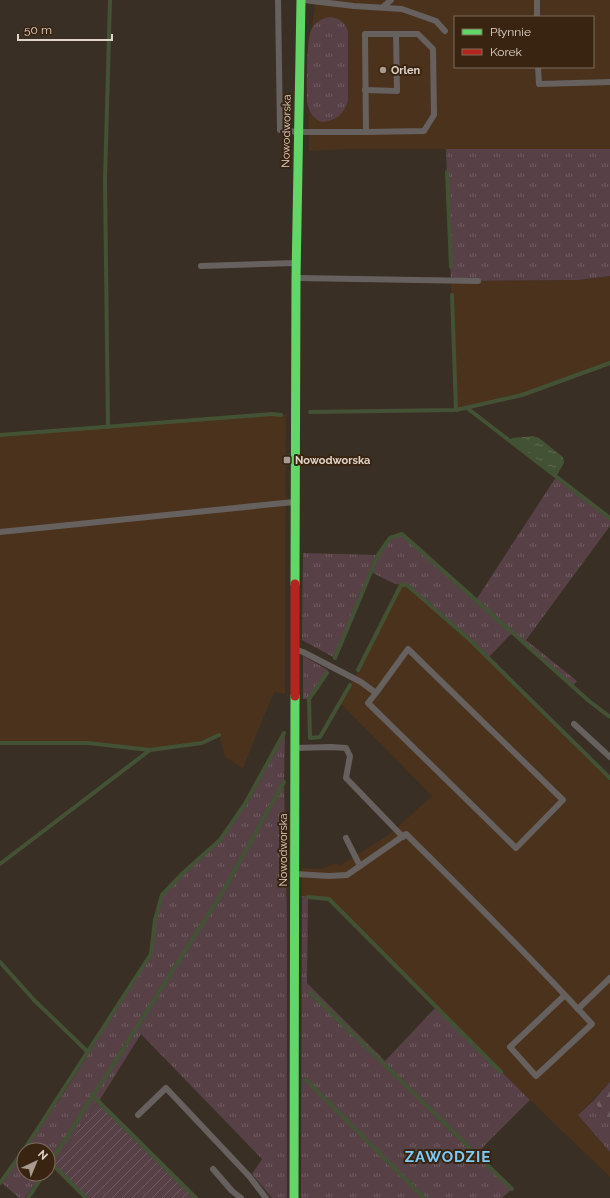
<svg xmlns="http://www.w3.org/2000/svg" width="610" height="1198" font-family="Raleway,sans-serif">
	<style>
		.built { fill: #4a321c; fill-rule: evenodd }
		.grass { fill: url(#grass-tufts) }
		.forest { fill: url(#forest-firs) }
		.garden { fill: url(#garden-furrows) }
		.water { fill: url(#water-ripples) }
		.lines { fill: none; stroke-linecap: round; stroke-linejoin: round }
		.stream { stroke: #435234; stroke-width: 4 }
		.lane { stroke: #66605f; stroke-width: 6 }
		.fast { stroke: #63d668; stroke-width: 9 }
		.jam { stroke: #b3261e; stroke-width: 9 }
		.poi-dot { fill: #a79a8f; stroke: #382411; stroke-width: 1.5 }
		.labels { text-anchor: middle; stroke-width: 4; stroke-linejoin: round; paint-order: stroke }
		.poi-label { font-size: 11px; font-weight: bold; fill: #e1d3c8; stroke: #382411; text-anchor: start }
		.street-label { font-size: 11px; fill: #e1d3c8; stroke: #382411 }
		.district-label { font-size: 15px; font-weight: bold; letter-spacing: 1px; fill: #7dccf8; stroke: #382411 }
	</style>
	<defs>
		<pattern id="grass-tufts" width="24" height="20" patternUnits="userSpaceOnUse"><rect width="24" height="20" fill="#574147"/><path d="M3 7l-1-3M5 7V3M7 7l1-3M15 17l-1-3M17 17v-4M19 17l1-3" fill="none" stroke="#6f5c60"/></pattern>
		<pattern id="forest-firs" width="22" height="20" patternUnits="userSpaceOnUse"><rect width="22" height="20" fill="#574147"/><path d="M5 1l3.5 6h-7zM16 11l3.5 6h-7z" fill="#6f5c60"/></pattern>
		<pattern id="garden-furrows" width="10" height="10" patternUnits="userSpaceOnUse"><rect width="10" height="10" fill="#574147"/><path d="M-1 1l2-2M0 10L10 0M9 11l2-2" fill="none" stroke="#6f5c60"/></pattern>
		<pattern id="water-ripples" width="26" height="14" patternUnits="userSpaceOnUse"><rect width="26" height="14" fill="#435234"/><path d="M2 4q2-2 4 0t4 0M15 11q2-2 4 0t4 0" fill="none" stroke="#5e6a50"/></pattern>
	</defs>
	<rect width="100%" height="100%" fill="#3a2f24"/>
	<!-- built -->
	<g class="built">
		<path d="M316,0h294v149h-260l-41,2 -1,-98zM455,17h138v50h-138z"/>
		<polygon points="610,276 610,363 522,395 456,410 451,281 578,280"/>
		<polygon points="272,414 286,415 285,694 274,692 243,768 225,757 219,734 201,742 151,749 89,741 0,741 0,435"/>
		<polygon points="401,585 407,585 469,639 610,778 610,1082 578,1115 610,1152 610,1177 501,1072 329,899 302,896 302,868 321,869 337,863 339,866 390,834 432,796 340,703 358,670"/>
	</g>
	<!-- grass -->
	<g class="grass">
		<path d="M331,17c9,2 14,5 17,14v70c-4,13 -11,19 -25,21 -10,-2 -14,-11 -16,-20 0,-16 -1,-59 4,-72 4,-8 11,-12 20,-13z"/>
		<polygon points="446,149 610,149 610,276 578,280 451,281"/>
		<polygon points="556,477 610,518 610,526 526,640 577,681 573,686 513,632 488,658 407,585 395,584 371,572 335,658 302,640 303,553 378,555 390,538 402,534 437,566 476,600"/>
		<polygon points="303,656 328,670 309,699 303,699"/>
		<polygon points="285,735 284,782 287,919 287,1198 272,1198 252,1174 262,1159 141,1034 99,1101 53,1165 51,1163 48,1167 48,1150 25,1150 63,1094 152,954 156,919 163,895 185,872 222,839 247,804"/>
		<polygon points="302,896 308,897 307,983 385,1061 436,1007 530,1100 476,1154 512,1189 502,1198 301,1198"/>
		<polygon points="593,1101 610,1120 610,1152 578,1115"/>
		<polygon points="24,1151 24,1174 43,1174 25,1198 19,1198 2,1183"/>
	</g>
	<!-- forest -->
	<polygon class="forest" points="610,1082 610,1120 593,1101"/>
	<!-- garden -->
	<polygon class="garden" points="99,1101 196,1198 86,1198 53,1165"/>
	<!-- water -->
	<polygon class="water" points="533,436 539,438 563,457 564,463 556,477 510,440 512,438"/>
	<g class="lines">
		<!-- stream -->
		<g class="stream">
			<polyline points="447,172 451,267"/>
			<polyline points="452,295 456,410"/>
			<polyline points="467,408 610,518"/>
			<polyline points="310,412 456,410 522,395 610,363"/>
			<polyline points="108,427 105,181 110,0"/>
			<polyline points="0,435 272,414 281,415"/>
			<polyline points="335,658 378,555 390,538 402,534 589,701 610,717"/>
			<polyline points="358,670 401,585 407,585 469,639 610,778"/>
			<polyline points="327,673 309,699 310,738 320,737 350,685"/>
			<polyline points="0,743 88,743 150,750 202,743 219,735"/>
			<polyline points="0,864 150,750"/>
			<polyline points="308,897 329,899 501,1072"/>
			<polyline points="0,962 34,1000 88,1052"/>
			<polyline points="310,992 512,1189"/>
			<polyline points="306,1080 424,1198"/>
			<polyline points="93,1096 196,1198"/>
			<polyline points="24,1150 151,954 155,920 162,895 183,873 220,840 245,804 284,733"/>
			<polyline points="51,1163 86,1198"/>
			<polyline points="48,1167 222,893 284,782"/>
			<polyline points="0,1183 24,1150"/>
			<polyline points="28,1198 44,1174"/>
		</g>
		<!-- lane -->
		<g class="lane">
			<polyline points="278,0 280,130 298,132 366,132 365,34 418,34 433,49 434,115 424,131 366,132"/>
			<polyline points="304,0 354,6 402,9 436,21 445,31"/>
			<polyline points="537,0 537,17"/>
			<polyline points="383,7 391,0"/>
			<polyline points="538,67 539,84 610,82"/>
			<polyline points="365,90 397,91 396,34"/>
			<polyline points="201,266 295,263"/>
			<polyline points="297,278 478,281"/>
			<polyline points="0,532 294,502"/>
			<polyline points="297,650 303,652 361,682 376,693 368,703 516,848 563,800 408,649 376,693"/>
			<polyline points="574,724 610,757"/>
			<polyline points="295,748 331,747 346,748 350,756 346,778 403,837"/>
			<polyline points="346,838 360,866"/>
			<path d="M296,874l33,2 18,-1 59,-41c63,62 126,125 186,190l-56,52 -26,-29 55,-52"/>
			<polyline points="578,1009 610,978"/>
			<polyline points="138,1115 166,1088 249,1176 266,1198"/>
			<polyline points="213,1169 232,1191 241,1198"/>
		</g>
		<!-- fast -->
		<g class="fast">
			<polyline points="295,584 296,278 301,0"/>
			<polyline points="294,1198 295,696"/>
		</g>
		<!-- jam -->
		<polyline class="jam" points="295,696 295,584"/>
	</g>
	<!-- markers -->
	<g class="poi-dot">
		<circle cx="383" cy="70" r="4"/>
		<rect x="283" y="456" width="8" height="8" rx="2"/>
	</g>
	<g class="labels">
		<!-- poi labels -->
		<g class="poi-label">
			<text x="391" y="74">Orlen</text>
			<text x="295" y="464">Nowodworska</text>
		</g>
		<!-- street labels -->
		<g class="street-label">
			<text transform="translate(286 131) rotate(-89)" y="4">Nowodworska</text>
			<text transform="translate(283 850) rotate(-90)" y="4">Nowodworska</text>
		</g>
		<!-- district labels -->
		<g class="district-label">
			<text x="448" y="1162">ZAWODZIE</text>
		</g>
	</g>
	<!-- legend -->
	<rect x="454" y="16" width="140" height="52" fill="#382411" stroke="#7c6a5a"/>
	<rect x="462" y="29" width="20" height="6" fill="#63d668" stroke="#7c6a5a"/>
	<text x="490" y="36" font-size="12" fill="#e1d3c8">Płynnie</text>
	<rect x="462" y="49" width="20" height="6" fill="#b3261e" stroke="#7c6a5a"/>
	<text x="490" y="56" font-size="12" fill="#e1d3c8">Korek</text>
	<!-- north arrow -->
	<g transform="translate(36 1162) rotate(44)"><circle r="19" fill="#382411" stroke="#7c6a5a"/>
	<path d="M0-3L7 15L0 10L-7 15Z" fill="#a79a8f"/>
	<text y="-6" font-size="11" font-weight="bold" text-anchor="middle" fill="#e1d3c8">N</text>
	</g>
	<!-- scale -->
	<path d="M18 34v6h94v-6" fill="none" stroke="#e1d3c8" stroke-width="2"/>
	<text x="24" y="34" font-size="12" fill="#e1d3c8" stroke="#382411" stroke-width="3" paint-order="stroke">50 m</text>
</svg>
